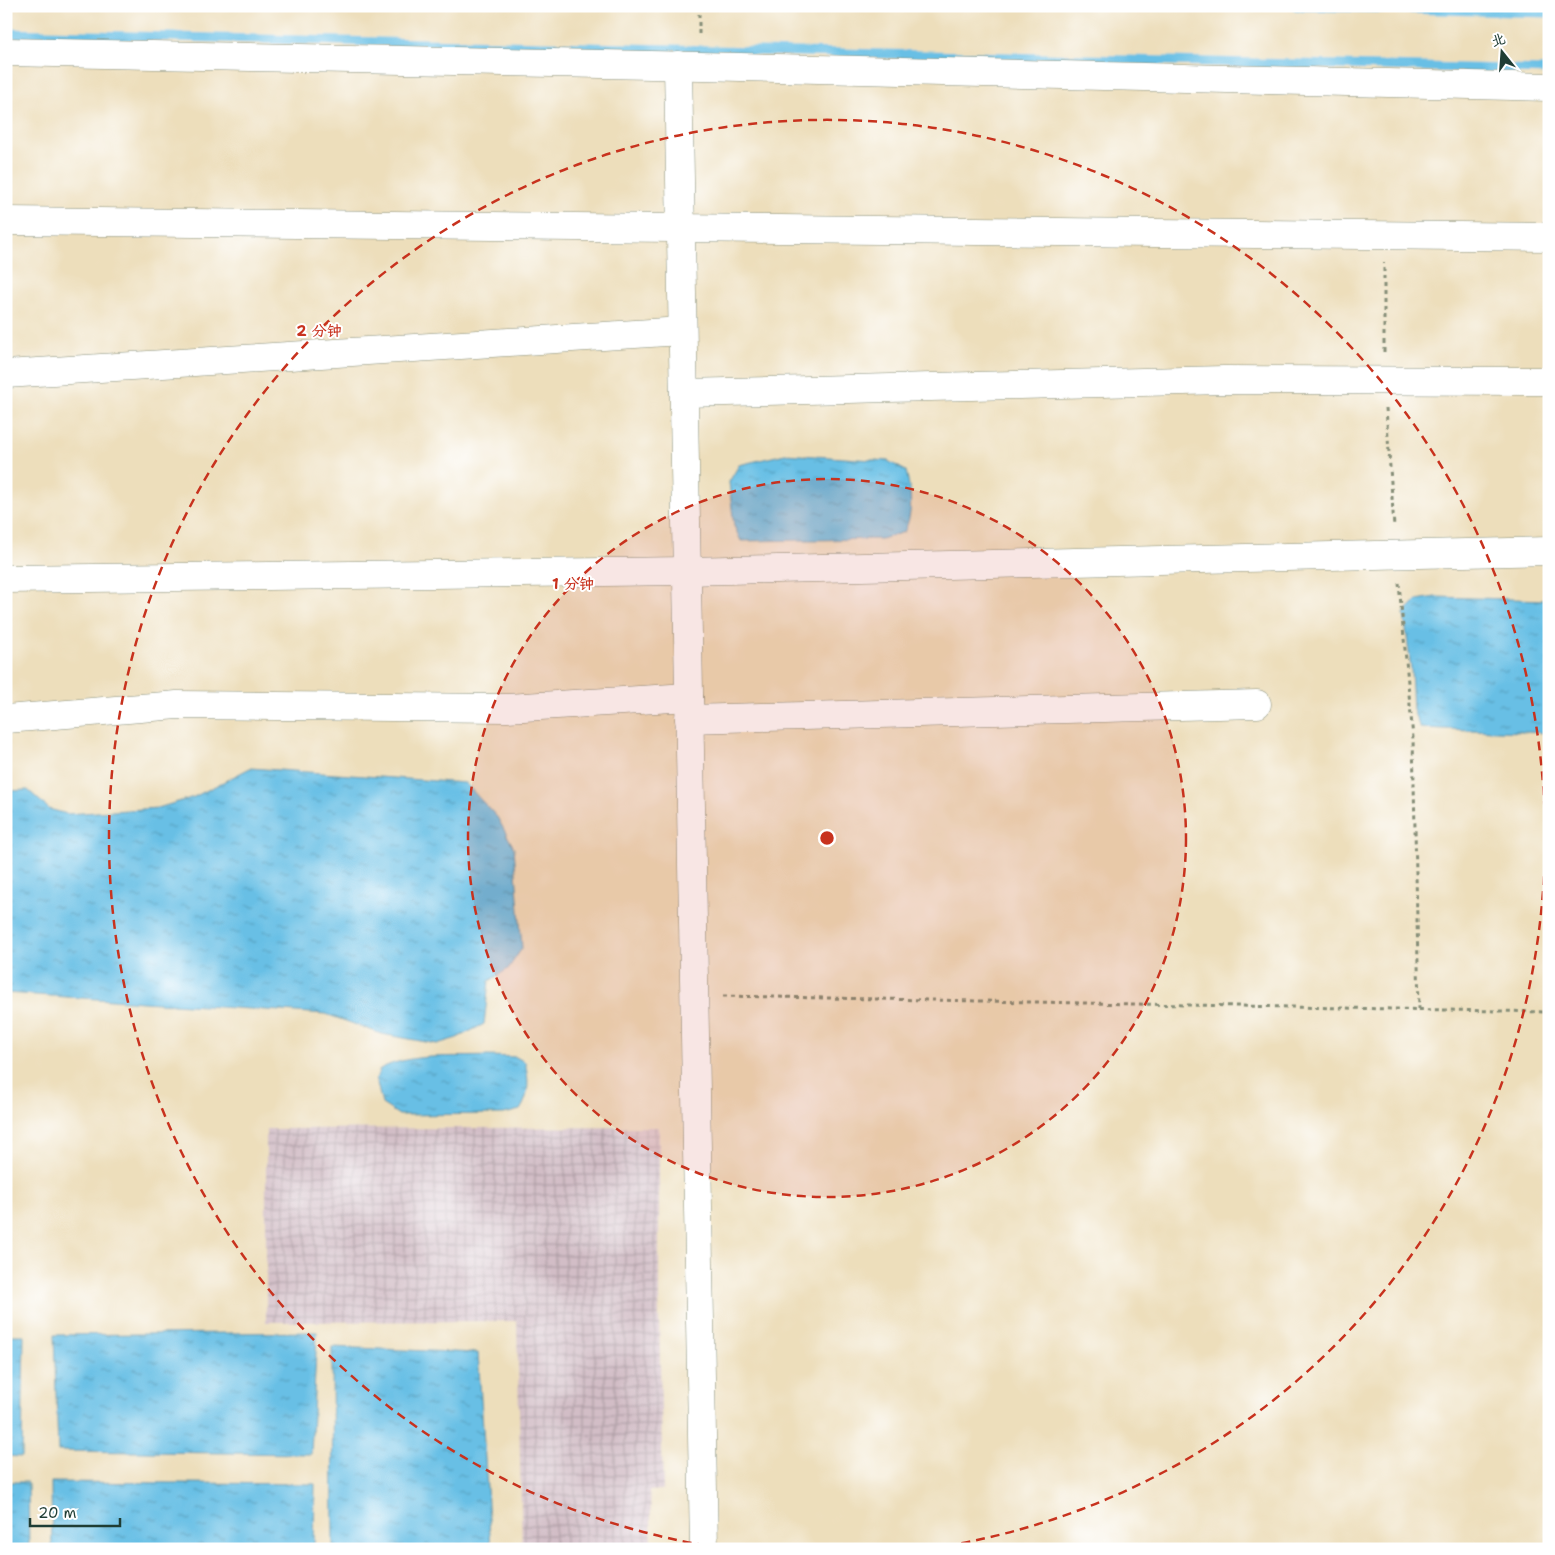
<svg xmlns="http://www.w3.org/2000/svg" width="1555" height="1555" font-family="'Shantell Sans','LXGW WenKai TC',sans-serif">
	<style>
		.industrial { fill: url(#industrial-grid) }
		.water { fill: url(#water-ripples); stroke: #447e8c }
		.lines { fill: none; stroke-linecap: round; stroke-linejoin: round }
		.stream { stroke: #68bfe5; stroke-width: 9 }
		.minor-casing { stroke: #868e78; stroke-width: 29 }
		.path { stroke: #868e78; stroke-width: 3; stroke-dasharray: 4 4; stroke-linecap: butt }
		.minor { stroke: #fff; stroke-width: 28 }
		.ring { fill: none; stroke: #c8321e; stroke-width: 2.5; stroke-dasharray: 9 6 }
		.centre { fill: #c8321e; stroke: #fff; stroke-width: 2.5 }
		.ring-label { font-size: 15px; text-anchor: middle; font-weight: bold; fill: #c8321e; stroke: #fff; stroke-width: 4; stroke-linejoin: round; paint-order: stroke }
	</style>
	<defs>
		<pattern id="industrial-grid" width="8" height="8" patternUnits="userSpaceOnUse" patternTransform="scale(1.25)"><rect width="8" height="8" fill="#d2bdc6"/><path d="M0 4h8M4 0v8" fill="none" stroke="#aa9ba2"/></pattern>
		<pattern id="water-ripples" width="26" height="14" patternUnits="userSpaceOnUse" patternTransform="scale(1.25)"><rect width="26" height="14" fill="#68bfe5"/><path d="M2 4q2-2 4 0t4 0M15 11q2-2 4 0t4 0" fill="none" stroke="#559cba"/></pattern>
	</defs>
	<rect width="100%" height="100%" fill="#fff"/>
	<filter id="ink" filterUnits="userSpaceOnUse"><feTurbulence type="fractalNoise" baseFrequency=".02" numOctaves="2"/><feDisplacementMap in="SourceGraphic" scale="10" xChannelSelector="R" yChannelSelector="G"/><feConvolveMatrix kernelMatrix="1 2 1 2 8 2 1 2 1" color-interpolation-filters="sRGB"/></filter>
	<filter id="wash" filterUnits="userSpaceOnUse"><feTurbulence type="fractalNoise" baseFrequency=".0096" numOctaves="4" result="noise"/><feDisplacementMap in="SourceGraphic" scale="20" xChannelSelector="R" yChannelSelector="G"/><feGaussianBlur stdDeviation="1.12" result="paint"/><feColorMatrix in="noise" values="0 0 0 0 0 0 0 0 0 0 0 0 0 0 0 0 0 1.4 0 .05"/><feComposite in="paint" operator="in"/></filter>
	<g filter="url(#wash)">
		<rect width="100%" height="100%" fill="#eddebb"/>
		<!-- industrial -->
		<polygon class="industrial" points="659,1127 659,1320 663,1490 650,1491 652,1549 522,1549 517,1321 266,1322 266,1129"/>
		<!-- water -->
		<g class="water">
			<path d="M785,454l103,7 18,10c5,21 8,41 -2,61l-23,7 -140,2 -7,-15 -5,-44 10,-17z"/>
			<polygon points="1435,597 1549,600 1549,733 1420,728 1413,710 1411,669 1404,613 1417,600"/>
			<polygon points="250,768 465,783 497,817 514,848 522,948 508,969 489,981 484,1024 457,1038 437,1044 382,1034 326,1014 6,993 6,791 28,790 49,809 67,814 158,808 194,797"/>
			<path d="M488,1056l28,1 9,5c4,17 5,33 -5,48l-16,4 -105,1 -17,-11 -6,-25 4,-10c32,-17 73,-11 108,-13z"/>
			<polygon points="317,1332 311,1454 58,1451 54,1335"/>
			<polygon points="6,1335 24,1335 22,1457 6,1456"/>
			<polygon points="332,1347 478,1353 491,1549 333,1549"/>
			<polygon points="6,1482 28,1482 29,1549 6,1549"/>
			<polygon points="51,1482 315,1484 314,1549 52,1549"/>
		</g>
		<g class="lines">
			<!-- stream -->
			<g class="stream">
				<polyline points="1296,6 1549,13"/>
				<polyline points="6,33 1549,70"/>
			</g>
		</g>
	</g>
	<g filter="url(#ink)">
		<g class="lines">
			<defs>
				<g id="minor">
					<polyline points="6,52 700,66 1549,87"/>
					<polyline points="678,65 704,1549"/>
					<polyline points="6,221 1549,237"/>
					<polyline points="6,374 682,331"/>
					<polyline points="684,393 1224,380 1549,381"/>
					<polyline points="6,579 687,571 1549,551"/>
					<polyline points="6,719 177,705 507,708 689,697"/>
					<polyline points="689,719 1257,704"/>
				</g>
			</defs>
			<!-- minor casing -->
			<use href="#minor" class="minor-casing"/>
			<!-- path -->
			<g class="path">
				<polyline points="699,6 699,38"/>
				<polyline points="1384,352 1384,263"/>
				<polyline points="1386,408 1394,527"/>
				<polyline points="1399,583 1413,738 1419,1009"/>
				<polyline points="723,996 1549,1012"/>
			</g>
			<!-- minor -->
			<use href="#minor" class="minor"/>
		</g>
	</g>
	<!-- distance rings -->
	<circle cx="827" cy="838" r="359" fill="#c8321e" fill-opacity=".12"/>
	<g class="ring">
		<circle cx="827" cy="838" r="359"/>
		<path d="M721 1548A718 718 0 1 1 933 1548"/>
	</g>
	<circle cx="827" cy="838" r="8" class="centre"/>
	<g class="ring-label">
		<text x="319" y="336">2 分钟</text>
		<text x="573" y="589">1 分钟</text>
	</g>
	<!-- margin -->
	<rect width="1555" height="1555" fill="none" stroke="#fff" stroke-width="25"/>
	<!-- north arrow -->
	<g transform="translate(1502 52) rotate(343)" stroke="#ffffff" stroke-width="4" paint-order="stroke">
	<path d="M0-4L9 19L0 12L-9 19Z" fill="#1f3d34"/>
	<text y="-8" font-size="14" font-weight="bold" text-anchor="middle" fill="#1f3d34">北</text>
	</g>
	<!-- scale -->
	<path d="M30 1518v8h90v-8" fill="none" stroke="#1f3d34" stroke-width="2.5"/>
	<text x="38" y="1518" font-size="15" fill="#1f3d34" stroke="#ffffff" stroke-width="4" paint-order="stroke">20 m</text>
</svg>
